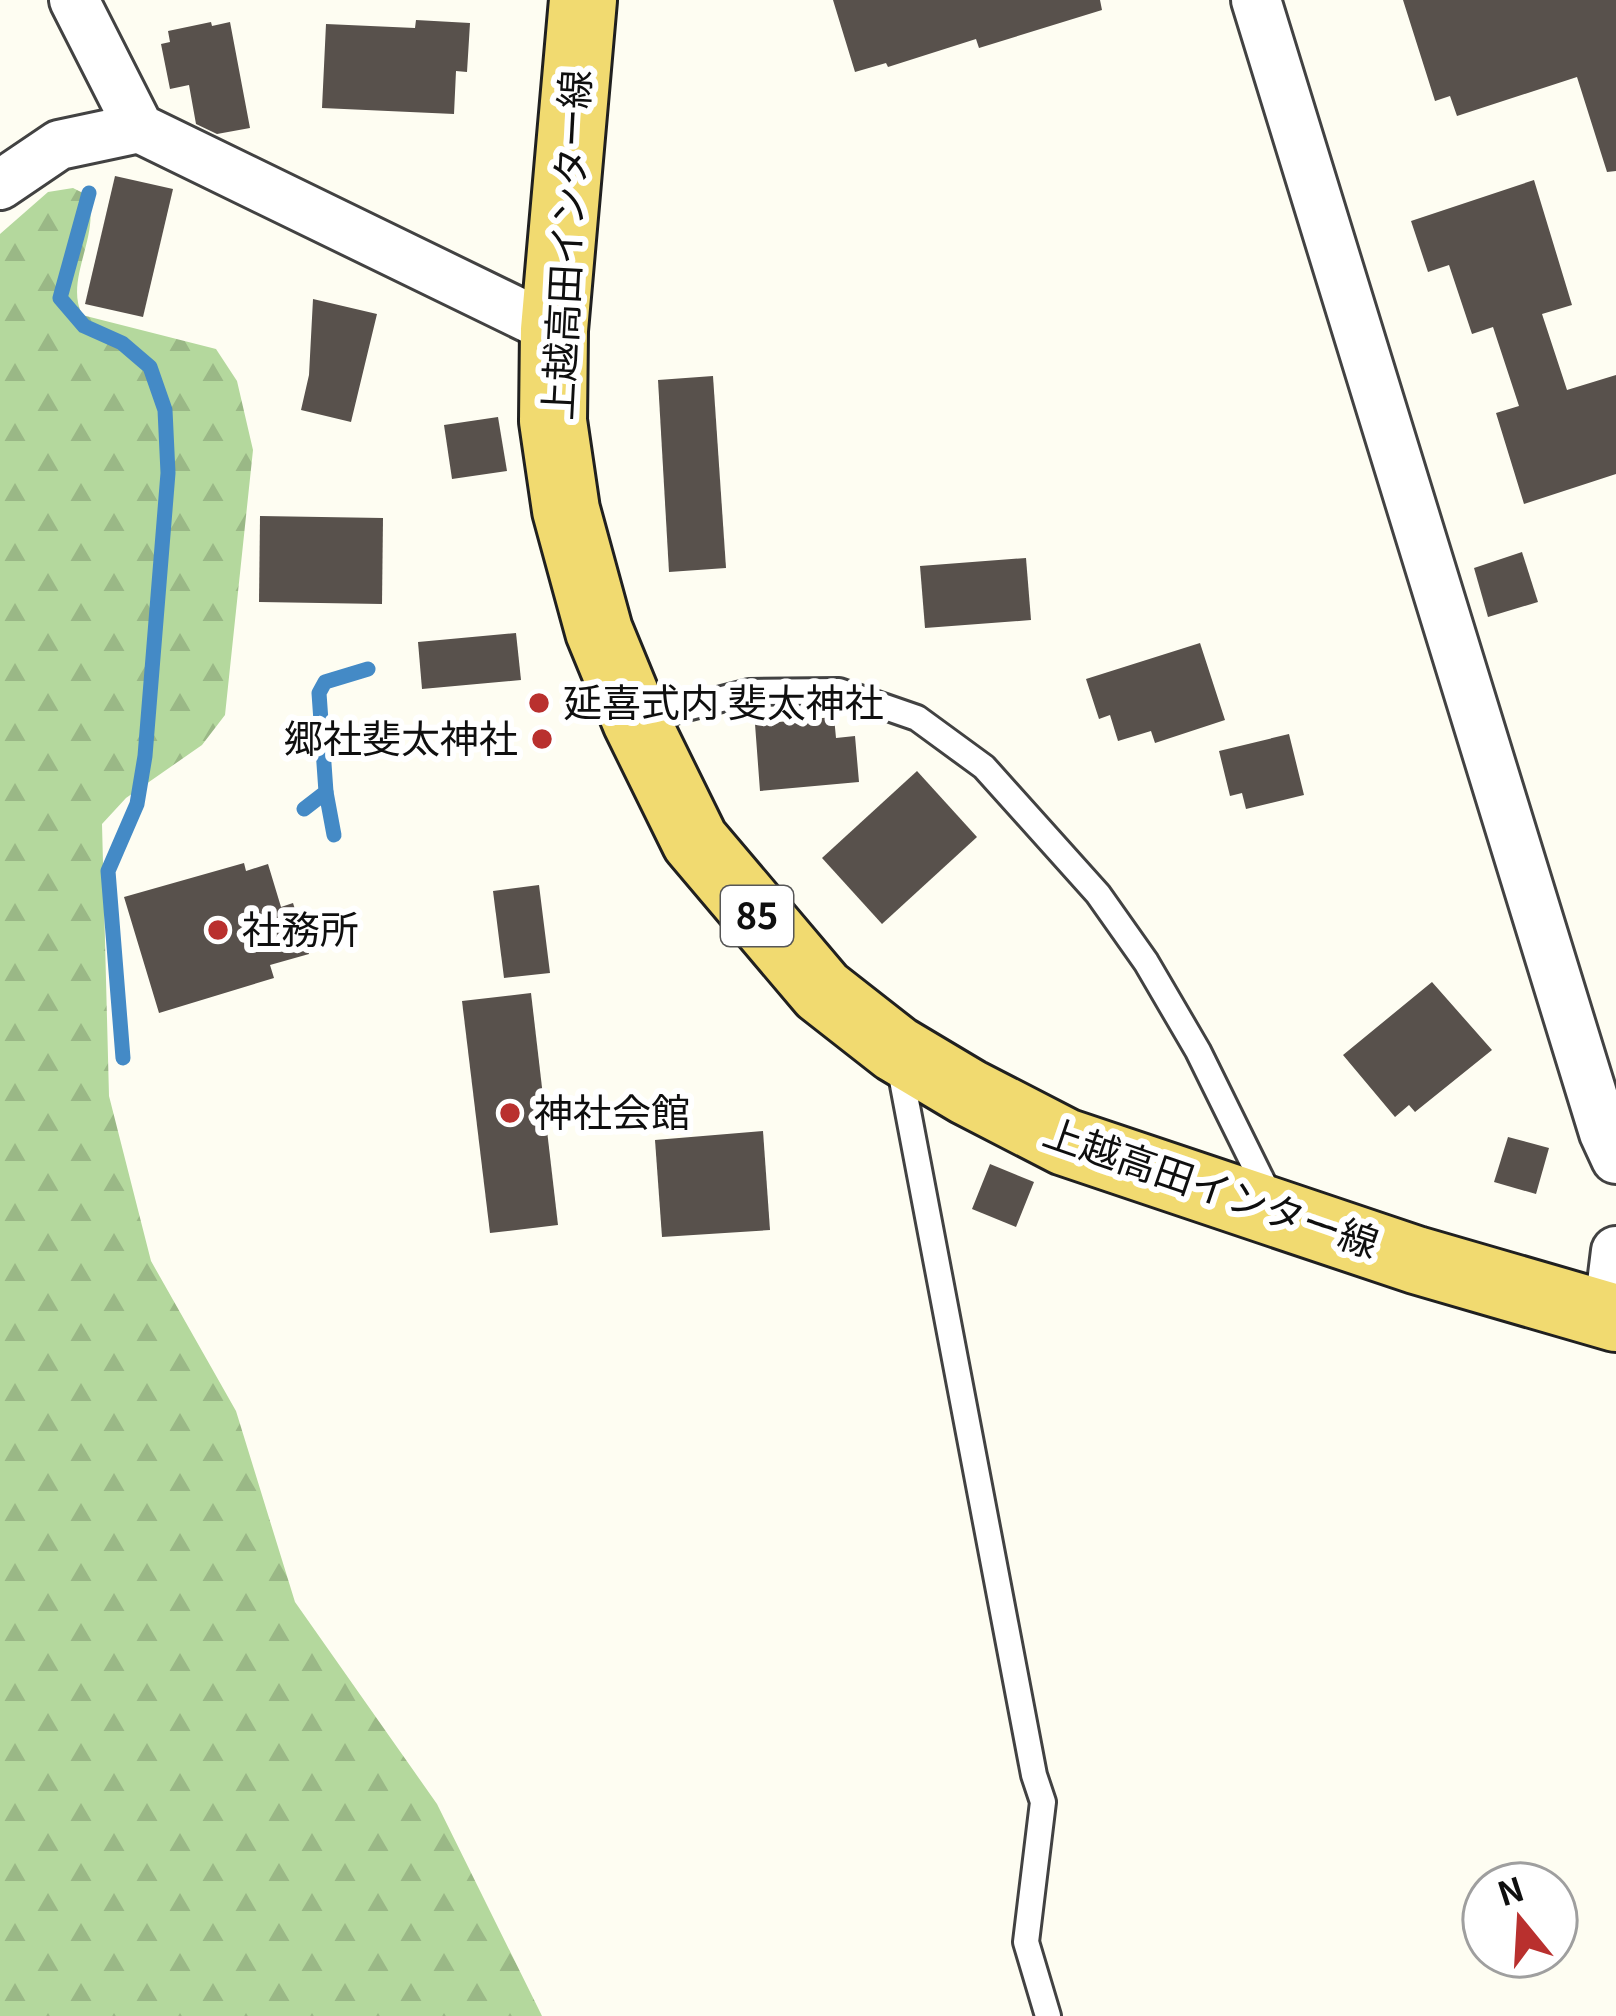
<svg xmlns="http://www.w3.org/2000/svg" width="1616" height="2016" font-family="Georgia,'Noto Sans JP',serif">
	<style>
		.forest { fill: url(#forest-firs) }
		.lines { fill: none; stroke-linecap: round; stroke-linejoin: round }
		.stream { stroke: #448ac6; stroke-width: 15 }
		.building { fill: #58514c }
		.lane-casing { stroke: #424242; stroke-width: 30 }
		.street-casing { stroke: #424242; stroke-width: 54 }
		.primary-casing { stroke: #202020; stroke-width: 72 }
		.lane { stroke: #fff; stroke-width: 24 }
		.street { stroke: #fff; stroke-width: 48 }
		.primary { stroke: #f1da70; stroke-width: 66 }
		.poi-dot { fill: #b9302e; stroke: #fff; stroke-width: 4.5 }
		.labels { text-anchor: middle; stroke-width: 12; stroke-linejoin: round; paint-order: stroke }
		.shield { fill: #fff; stroke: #575757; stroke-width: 3 }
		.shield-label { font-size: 36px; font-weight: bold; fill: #0f0f0f }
		.street-label { font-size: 39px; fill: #0f0f0f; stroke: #fff }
		.poi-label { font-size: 39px; fill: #0f0f0f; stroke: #fff; text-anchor: start }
	</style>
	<defs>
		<pattern id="forest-firs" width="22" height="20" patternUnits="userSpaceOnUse" patternTransform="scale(3)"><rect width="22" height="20" fill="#b4d89d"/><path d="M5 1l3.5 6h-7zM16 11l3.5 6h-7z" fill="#9ab886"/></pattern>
	</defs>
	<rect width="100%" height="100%" fill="#fefdf2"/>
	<!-- forest -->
	<path class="forest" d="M73,188l14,7c15,39 -23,83 -5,120l134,34 21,32 16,69 -28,265 -23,30 -76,53 -24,26 7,272 42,165 85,150 59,191 142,202 105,212h-542v-1782l48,-42z"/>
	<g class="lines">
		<!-- stream -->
		<g class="stream">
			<polyline points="89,193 60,298 84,326 122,343 150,367 165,410 168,473 145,756 137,804 108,871 123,1058"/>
			<polyline points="326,792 334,835"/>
			<polyline points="304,809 326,792 319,693 325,682 368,669"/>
		</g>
	</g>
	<!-- building -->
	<g class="building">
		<polygon points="833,0 1100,0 1102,10 979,48 976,39 888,67 886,63 855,72"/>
		<polygon points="1403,0 1616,0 1616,171 1607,172 1577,77 1457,116 1450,96 1435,101"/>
		<polygon points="416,20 470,23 467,72 456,71 454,114 322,108 326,24 415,28"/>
		<polygon points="211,22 212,26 230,22 250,128 217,134 196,124 189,85 170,89 161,44 170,42 168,31"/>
		<polygon points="115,176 173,189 143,317 85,304"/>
		<polygon points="1534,180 1572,305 1542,314 1567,390 1616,375 1616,474 1524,504 1496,413 1519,406 1493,327 1472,334 1449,265 1428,272 1411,221"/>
		<polygon points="313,299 377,314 351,422 301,410 309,375"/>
		<polygon points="713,376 726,568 669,572 658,380"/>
		<polygon points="498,417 507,471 452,479 444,425"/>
		<polygon points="260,516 383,518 382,604 259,602"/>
		<polygon points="1522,552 1538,602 1488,617 1474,568"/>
		<polygon points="1026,558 1031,620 925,628 920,566"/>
		<polygon points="516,633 521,680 422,689 418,642"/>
		<polygon points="1200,643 1225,720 1155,743 1151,731 1118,741 1110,715 1099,719 1086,679"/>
		<polygon points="834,717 836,738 855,736 859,782 760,791 755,724"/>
		<polygon points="1289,734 1304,795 1246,809 1242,793 1230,796 1219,751"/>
		<polygon points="917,771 977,837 882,924 822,858"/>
		<polygon points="244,863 246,871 268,864 281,907 293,903 309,954 270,965 274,978 159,1013 124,897"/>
		<polygon points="539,885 550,973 504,978 493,891"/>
		<polygon points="1432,982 1492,1050 1415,1112 1409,1105 1395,1117 1343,1055"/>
		<polygon points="531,993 558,1225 490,1233 462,1001"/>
		<polygon points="763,1131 770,1230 662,1237 655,1140"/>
		<polygon points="1508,1137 1549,1148 1536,1194 1494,1182"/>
		<polygon points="990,1164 1034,1182 1016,1227 972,1209"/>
	</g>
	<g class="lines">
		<defs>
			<g id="lane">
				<polyline points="640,720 749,692 839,691 917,718 984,767 1098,894 1146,962 1198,1051 1271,1199"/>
				<polyline points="899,1064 1034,1775 1043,1802 1026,1942 1048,2016"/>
			</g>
			<g id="street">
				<polyline points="74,0 139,128 554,330"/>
				<polyline points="1256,0 1604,1133 1616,1159"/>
				<polyline points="0,185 59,145 139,128"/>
				<polyline points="1608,1316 1616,1251"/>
			</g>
			<polyline id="primary" points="583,0 554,330 553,421 566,510 599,631 636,721 695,841 822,991 896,1049 968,1092 1065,1142 1416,1260 1616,1318"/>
		</defs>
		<!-- lane casing -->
		<use href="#lane" class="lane-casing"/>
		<!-- street casing -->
		<use href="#street" class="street-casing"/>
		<!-- primary casing -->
		<use href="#primary" class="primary-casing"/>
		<!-- lane -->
		<use href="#lane" class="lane"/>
		<!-- street -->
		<use href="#street" class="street"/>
		<!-- primary -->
		<use href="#primary" class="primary"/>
	</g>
	<!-- markers -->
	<g class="poi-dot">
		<circle cx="539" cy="703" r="12"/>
		<circle cx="542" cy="739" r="12"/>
		<circle cx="218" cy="930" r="12"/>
		<circle cx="510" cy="1113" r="12"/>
	</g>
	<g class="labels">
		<!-- shield labels -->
		<rect class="shield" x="721" y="886" width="72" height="60" rx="9"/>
		<g class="shield-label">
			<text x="757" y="929">85</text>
		</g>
		<!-- street labels -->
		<g class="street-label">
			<text transform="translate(567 245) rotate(-87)" y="14">上越高田インター線</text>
			<text transform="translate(1211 1188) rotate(19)" y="14">上越高田インター線</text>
		</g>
		<!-- poi labels -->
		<g class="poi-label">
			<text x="563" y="717">延喜式内 斐太神社</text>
			<text x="518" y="753" text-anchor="end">郷社斐太神社</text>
			<text x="242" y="944">社務所</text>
			<text x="534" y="1127">神社会館</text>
		</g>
	</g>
	<!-- north arrow -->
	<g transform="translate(1520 1920) rotate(342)"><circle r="57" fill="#ffffff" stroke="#9f9f9f" stroke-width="3"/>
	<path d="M0-9L21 45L0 30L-21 45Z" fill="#b9302e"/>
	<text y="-18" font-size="33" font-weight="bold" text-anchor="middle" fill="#0f0f0f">N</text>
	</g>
</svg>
